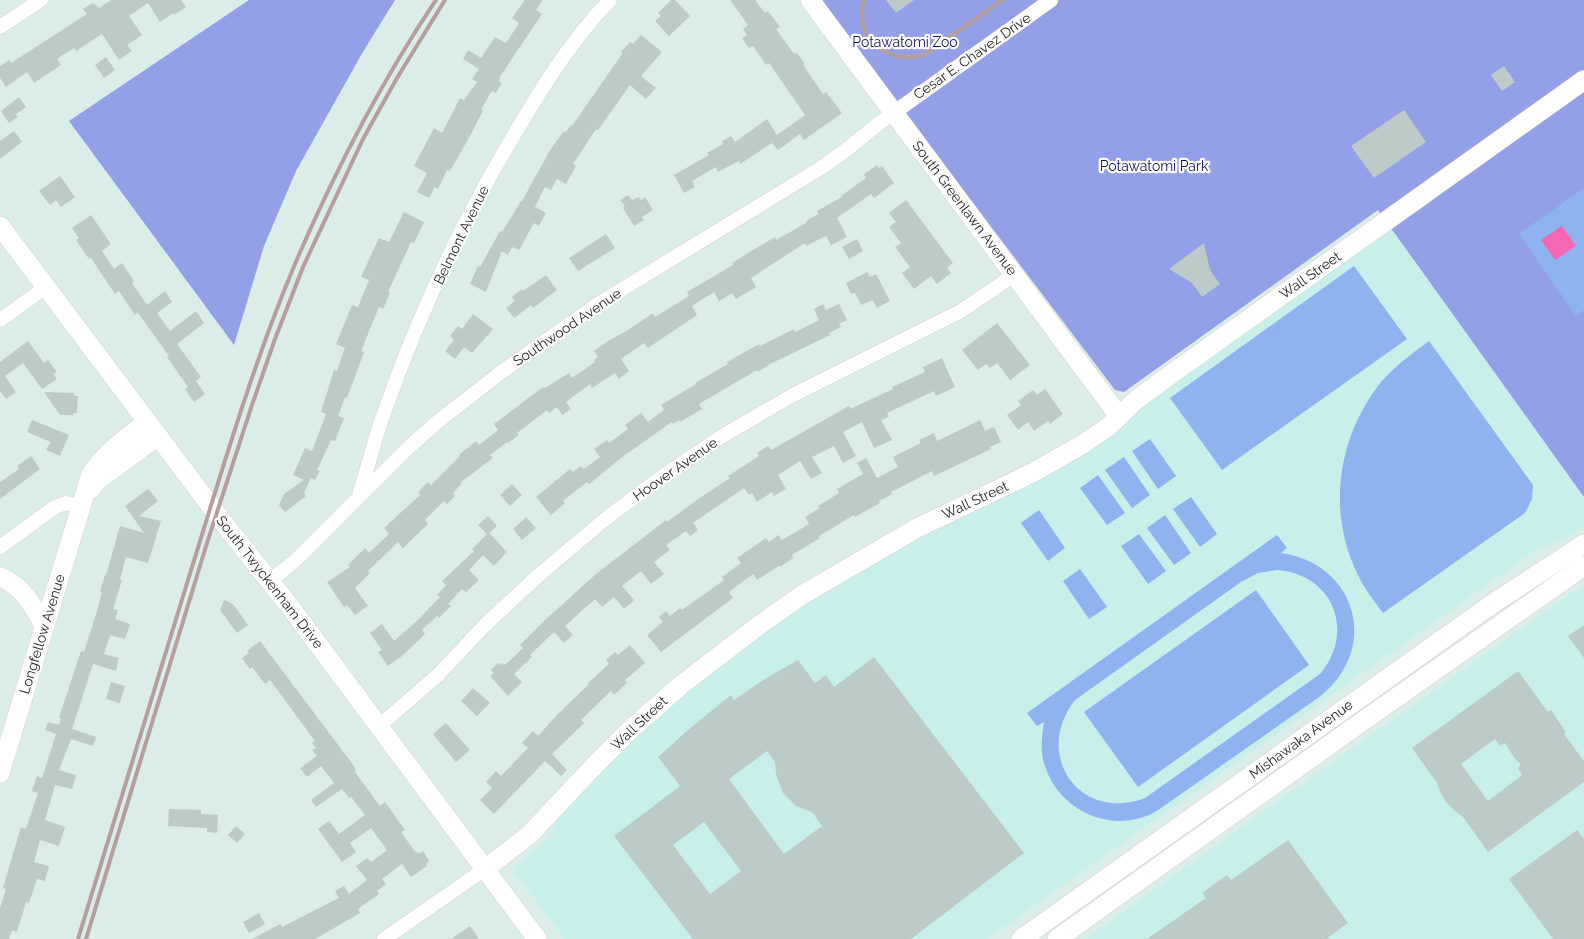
<svg xmlns="http://www.w3.org/2000/svg" width="1584" height="939" font-family="Raleway,sans-serif">
	<style>
		.education { fill: #c8efea }
		.green { fill: #939fe6 }
		.pitch { fill: #8eb3ef; fill-rule: evenodd }
		.water { fill: #f567b3 }
		.building { fill: #bdcbc8; fill-rule: evenodd }
		.lines { fill: none; stroke-linecap: round; stroke-linejoin: round }
		.street-casing { stroke: #e3cfcf; stroke-width: 15 }
		.secondary-casing { stroke: #e3cfcf; stroke-width: 20 }
		.street { stroke: #fff; stroke-width: 14 }
		.secondary { stroke: #fff; stroke-width: 19 }
		.rail { stroke: #b59e9d; stroke-width: 4 }
		.labels { text-anchor: middle; stroke-width: 4.5; stroke-linejoin: round; paint-order: stroke }
		.park-label { font-size: 14px; fill: #16166a; stroke: #fff }
		.street-label { font-size: 14px; fill: #292929; stroke: #fff }
	</style>
	<rect width="100%" height="100%" fill="#daede8"/>
	<!-- education -->
	<g class="education">
		<polygon points="1392,229 1584,497 1584,526 1564,539 1536,550 987,939 565,939 512,869 547,840 567,804 615,755 686,691 802,603 1148,402"/>
		<polygon points="1584,584 1584,939 1085,939 1263,812"/>
	</g>
	<!-- green -->
	<g class="green">
		<polygon points="249,0 395,0 364,50 296,171 264,246 234,345 69,121"/>
		<polygon points="822,0 1584,0 1584,497 1378,210 1124,392 1115,390 895,100"/>
	</g>
	<!-- pitch -->
	<g class="pitch">
		<polygon points="1584,188 1584,310 1576,316 1519,234"/>
		<polygon points="1354,266 1407,339 1222,470 1170,398"/>
		<path d="M1429,341l104,144 -1,14 -7,14 -142,100c-9,-12 -19,-25 -25,-38 -32,-64 -20,-140 24,-194 14,-16 31,-28 47,-40z"/>
		<polygon points="1150,439 1176,476 1158,489 1132,451"/>
		<polygon points="1124,457 1150,495 1132,508 1105,470"/>
		<polygon points="1098,475 1125,513 1107,525 1080,488"/>
		<polygon points="1191,497 1217,534 1200,547 1173,509"/>
		<polygon points="1039,510 1065,548 1048,561 1021,523"/>
		<polygon points="1165,515 1191,553 1174,565 1147,528"/>
		<polygon points="1139,534 1166,571 1148,584 1121,546"/>
		<path d="M1277,535l10,13 -6,5c75,11 99,93 41,142l-158,111c-7,5 -15,10 -24,12 -40,12 -85,-14 -96,-55 -4,-14 -2,-27 0,-41l-7,4 -10,-13zM1277,570c56,4 79,61 43,104l-175,124c-65,25 -113,-43 -70,-98l166,-118 17,-9z"/>
		<polygon points="1080,569 1107,607 1089,619 1063,581"/>
		<polygon points="1256,590 1309,665 1138,787 1084,712"/>
	</g>
	<!-- water -->
	<polygon class="water" points="1562,226 1576,246 1555,260 1541,240"/>
	<!-- building -->
	<g class="building">
		<polygon points="111,0 181,0 186,7 174,15 173,13 160,22 148,3 129,16 142,35 127,45 132,51 119,60 102,34 76,51 74,48 57,59 61,65 34,83 27,72 6,87 0,78 0,66 9,60 11,63 87,14 83,9 93,3 99,8"/>
		<polygon points="525,0 543,0 536,10 542,14 499,78 500,79 499,81 502,83 496,93 492,91 481,109 483,111 470,136 450,171 447,170 438,189 435,187 429,198 417,192 427,173 414,166 434,128 442,133 460,98 464,100 477,82 472,79 479,69 463,59 468,50 481,58 495,37 506,43 519,23 512,18"/>
		<polygon points="671,0 675,0 690,16 669,36 655,21 661,16 658,13"/>
		<polygon points="730,0 755,0 765,13 768,11 780,27 776,29 794,54 796,52 805,64 803,65 823,94 826,92 842,113 804,140 800,134 778,150 772,143 740,164 739,161 718,172 716,167 692,181 695,187 684,193 674,175 709,155 707,153 723,144 722,141 731,136 735,142 767,119 777,135 805,115 769,63 766,65 753,46 749,48 742,38 747,35 743,29 748,25"/>
		<polygon points="886,0 914,0 896,13"/>
		<polygon points="641,35 662,52 641,76 656,88 646,99 630,85 598,130 596,129 573,164 576,166 566,184 557,179 551,190 545,187 535,207 546,213 539,226 534,223 519,250 512,247 508,255 502,251 486,292 470,284 478,266 480,267 500,231 502,232 521,201 522,201 550,150 564,131 566,132 571,125 572,126 622,54 621,52 630,42 633,44"/>
		<polygon points="106,57 115,70 104,78 95,65"/>
		<polygon points="1504,66 1515,82 1502,91 1491,75"/>
		<polygon points="19,97 26,107 16,114 18,117 9,123 1,111"/>
		<polygon points="1404,110 1426,142 1374,178 1351,146"/>
		<polygon points="14,131 22,142 0,159 0,141"/>
		<polygon points="877,165 879,168 882,166 894,183 874,198 871,194 837,218 847,237 831,245 826,236 806,246 805,243 751,278 756,287 736,299 732,293 719,301 714,292 692,306 697,315 648,348 644,343 621,359 629,371 619,379 615,373 592,388 590,384 566,402 571,409 562,415 557,407 549,413 547,410 517,433 519,435 508,443 507,442 490,455 493,458 461,482 462,483 453,493 455,496 447,504 444,501 425,520 428,524 403,548 398,542 368,571 370,573 355,588 368,606 355,615 347,605 344,607 327,582 350,567 348,565 365,548 369,553 389,534 384,528 420,495 418,492 428,482 431,485 460,456 459,455 476,441 479,445 498,430 494,424 543,387 545,388 569,373 572,378 595,362 594,360 598,357 594,351 608,341 628,330 653,313 655,317 689,296 687,292 733,265 732,263 748,253 775,237 776,240 806,223 806,221 818,214 817,211 842,197 841,196 866,178 864,174"/>
		<polygon points="60,176 75,197 61,207 56,200 50,205 39,191"/>
		<polygon points="628,195 632,200 639,197 641,200 645,197 653,210 642,217 644,220 634,226 623,208 625,206 620,200"/>
		<polygon points="906,200 953,263 947,268 951,273 937,284 931,276 914,289 902,273 910,267 895,247 901,243 889,227 896,222 889,213"/>
		<polygon points="404,212 424,222 414,243 411,242 388,292 390,293 383,309 379,307 361,351 364,352 347,398 345,397 338,416 344,418 335,441 331,440 317,470 320,471 315,480 311,478 304,493 306,496 285,512 279,505 284,494 304,480 293,475 305,448 312,451 326,414 321,412 334,370 337,371 345,348 336,344 352,305 358,307 369,280 361,277 379,238 389,242"/>
		<polygon points="91,215 111,244 102,251 114,269 122,263 134,281 132,283 147,305 165,291 172,302 157,313 170,331 196,311 204,323 177,344 201,377 196,381 205,394 194,402 185,389 188,387 167,357 169,356 138,313 135,315 119,291 115,294 91,258 89,259 76,240 79,238 72,228"/>
		<polygon points="606,234 615,248 578,271 569,258"/>
		<polygon points="857,239 863,251 849,259 842,247"/>
		<polygon points="1204,243 1210,270 1220,284 1202,297 1192,283 1169,269"/>
		<polygon points="867,272 870,277 876,274 890,301 877,308 873,300 861,305 855,293 851,294 846,283"/>
		<polygon points="546,275 557,290 533,308 531,305 514,318 506,308 515,301 512,297 522,289 523,291"/>
		<polygon points="823,304 826,310 839,304 847,320 839,324 841,327 829,333 830,335 770,364 758,372 757,370 699,404 702,409 680,422 679,420 673,424 672,422 625,455 589,484 587,482 563,501 565,503 551,515 536,497 570,469 573,472 581,466 584,469 600,457 594,449 607,440 609,443 628,429 625,425 641,413 648,422 664,410 661,405 696,384 695,383 728,364 727,362 759,344 760,346 794,329 795,332 819,320 814,309"/>
		<polygon points="473,314 493,329 472,353 464,347 455,359 445,351 454,340 450,336 458,326 462,329"/>
		<polygon points="997,323 1030,365 1010,380 997,363 990,368 986,364 978,370 962,350"/>
		<polygon points="28,341 44,363 48,360 57,372 53,374 57,379 42,389 23,363 5,376 16,392 6,399 0,391 0,362"/>
		<polygon points="942,358 955,387 936,396 934,391 887,413 889,417 881,420 892,440 874,448 862,422 843,432 856,456 843,463 834,446 812,457 822,473 811,479 800,461 778,475 786,489 774,496 772,492 757,502 752,493 749,495 744,488 693,523 698,530 690,536 686,531 666,545 670,550 654,562 664,574 651,584 641,571 622,586 634,600 624,609 614,597 602,607 595,599 565,626 573,635 564,643 554,632 530,655 532,657 514,674 522,682 508,696 490,676 494,673 491,670 498,663 501,665 503,663 505,665 523,648 520,645 544,621 596,574 666,520 667,522 701,497 730,478 728,476 759,456 757,453 768,446 771,450 849,406 850,409 893,389 892,387 925,372 923,367"/>
		<polygon points="1045,389 1063,414 1050,424 1048,421 1034,431 1028,422 1018,430 1007,415 1021,405 1018,401 1033,390 1037,395"/>
		<polygon points="44,392 74,393 74,396 78,396 77,413 73,413 73,415 60,415"/>
		<polygon points="32,420 69,435 60,456 46,450 51,442 27,432"/>
		<polygon points="980,420 985,431 994,427 1001,442 990,447 991,449 934,476 932,471 891,492 892,494 879,501 880,503 855,517 854,515 819,536 820,538 792,555 793,558 780,567 779,566 757,580 753,574 729,592 733,598 661,652 647,635 663,622 659,617 666,611 670,616 680,608 682,610 724,580 722,577 741,563 737,558 766,538 769,542 778,535 782,540 809,524 805,517 820,508 818,506 839,493 837,489 863,474 857,463 866,458 877,478 898,467 893,457 921,443 919,440 934,433 937,441"/>
		<polygon points="31,456 40,469 0,499 0,482 19,469 17,466"/>
		<polygon points="512,484 522,495 510,506 500,495"/>
		<polygon points="148,489 158,501 139,516 161,521 148,563 126,557 120,579 122,580 113,609 118,610 115,619 130,624 125,639 110,635 104,654 119,658 116,671 93,664 72,729 96,737 93,746 71,739 59,770 76,775 72,789 55,785 45,820 65,827 59,846 40,840 34,862 49,866 45,881 37,879 29,903 26,902 17,932 12,930 9,939 0,939 0,908 6,889 3,888 21,827 26,829 38,793 32,791 37,776 42,778 56,734 45,730 48,722 59,725 61,719 59,718 81,651 84,652 97,611 102,592 100,591 105,575 106,575 120,526 144,533 125,506"/>
		<polygon points="488,516 497,526 489,533 507,552 494,566 483,555 469,570 479,580 466,592 462,589 448,604 451,606 439,618 437,616 422,630 425,634 402,656 388,666 378,652 382,650 370,633 382,624 394,641 418,620 440,597 437,595 446,585 442,581 474,551 472,549 487,534 478,525"/>
		<polygon points="526,517 536,528 522,540 513,529"/>
		<polygon points="224,600 233,604 248,625 237,633 220,610"/>
		<polygon points="1584,625 1584,658 1568,636"/>
		<polygon points="260,641 354,766 356,771 355,772 380,806 385,802 405,830 401,832 416,853 418,852 419,854 423,851 429,861 426,864 427,866 411,877 402,864 382,879 386,884 377,891 379,894 358,909 360,913 315,939 252,939 280,924 282,927 339,898 335,891 344,886 349,894 367,880 356,866 367,858 371,862 387,850 371,828 350,843 356,852 342,862 318,829 329,821 339,834 365,815 351,797 349,798 342,789 316,807 311,800 334,783 321,766 307,777 300,768 317,756 312,750 316,748 312,743 315,741 270,680 265,684 252,667 250,669 242,658 249,653 247,651"/>
		<polygon points="630,645 645,663 625,680 627,683 614,695 611,691 581,720 584,723 552,754 567,770 561,776 545,761 494,814 480,800 492,788 486,782 496,771 501,776 528,748 522,743 533,731 538,736 556,716 589,684 588,683 609,664 606,660 615,652 618,655"/>
		<path d="M874,657l150,196 -113,86h-218l-79,-103 66,-50 -22,-29 30,-27 43,-35 3,5 29,-20 35,-20 17,23 11,-8 8,12zM767,751l8,11 1,13 7,18 13,13 16,6 10,14 -38,28 -55,-75zM704,822l37,49 -31,23 -37,-49z"/>
		<path d="M1518,671l30,41 3,-2 15,22 -2,2 20,27v21l-96,70 -25,-35 -8,-6 -9,-9 -6,-10 -3,-9 -25,-35zM1495,739l5,7 5,-3 8,13 8,9 -3,3 4,7 -34,26 -27,-37z"/>
		<polygon points="111,682 125,686 120,703 106,699"/>
		<polygon points="473,688 490,703 477,716 461,701"/>
		<polygon points="446,723 470,750 456,762 433,734"/>
		<polygon points="169,809 201,810 201,814 218,815 217,833 207,832 207,828 168,826"/>
		<polygon points="236,826 245,834 237,843 228,835"/>
		<polygon points="1577,830 1584,839 1584,939 1553,939 1509,879"/>
		<polygon points="1288,840 1348,923 1326,939 1147,939 1206,898 1202,893 1227,875 1231,880"/>
		<polygon points="259,913 265,924 249,933 243,922"/>
		<polygon points="470,926 479,939 451,939"/>
	</g>
	<g class="lines">
		<defs>
			<g id="street">
				<polyline points="0,27 41,0"/>
				<polyline points="0,320 46,287"/>
				<path d="M360,492c8,-25 14,-51 23,-76 35,-101 81,-199 137,-291 26,-44 54,-88 90,-125"/>
				<polyline points="0,547 55,507 66,503 82,507"/>
				<polyline points="270,580 285,569 300,556 408,448 436,423 504,370 598,304 824,166 850,147 878,124 1051,0"/>
				<polyline points="379,726 438,675 485,625 540,574 609,516 673,469 724,435 793,395 961,311 1014,275"/>
				<polyline points="384,939 485,869"/>
			</g>
			<g id="secondary">
				<polyline points="810,0 1119,416"/>
				<polyline points="0,226 222,521 291,608 537,939"/>
				<polyline points="91,489 98,480 158,436"/>
				<path d="M0,577c21,8 34,29 44,49"/>
				<path d="M0,773l91,-299c15,-22 35,-36 56,-52"/>
				<polyline points="485,869 529,835 594,766 631,729 681,685 758,626 802,595 917,528 1034,472 1083,444 1108,427 1136,400 1177,370 1584,80"/>
				<polyline points="1021,939 1495,602 1584,544"/>
				<polyline points="1057,939 1363,721 1584,566"/>
			</g>
		</defs>
		<!-- street casing -->
		<use href="#street" class="street-casing"/>
		<!-- secondary casing -->
		<use href="#secondary" class="secondary-casing"/>
		<!-- street -->
		<use href="#street" class="street"/>
		<!-- secondary -->
		<use href="#secondary" class="secondary"/>
		<!-- rail -->
		<g class="rail">
			<path d="M864,0c-11,38 24,65 60,55l79,-55"/>
			<path d="M78,939c37,-120 73,-239 110,-359 33,-106 64,-214 107,-316 39,-91 86,-182 141,-264"/>
			<polyline points="86,939 207,543 252,405 275,339 303,267 363,139 397,78 445,0"/>
		</g>
	</g>
	<g class="labels">
		<!-- park labels -->
		<g class="park-label">
			<text x="905" y="47">Potawatomi Zoo</text>
			<text x="1154" y="171">Potawatomi Park</text>
		</g>
		<!-- street labels -->
		<g class="street-label">
			<text transform="translate(972 56) rotate(-35)" y="5">Cesar E. Chavez Drive</text>
			<text transform="translate(965 208) rotate(53)" y="5">South Greenlawn Avenue</text>
			<text transform="translate(461 235) rotate(-64)" y="5">Belmont Avenue</text>
			<text transform="translate(1310 275) rotate(-35)" y="5">Wall Street</text>
			<text transform="translate(567 327) rotate(-34)" y="5">Southwood Avenue</text>
			<text transform="translate(675 469) rotate(-35)" y="5">Hoover Avenue</text>
			<text transform="translate(975 500) rotate(-25)" y="5">Wall Street</text>
			<text transform="translate(270 582) rotate(52)" y="5">South Twyckenham Drive</text>
			<text transform="translate(42 634) rotate(-73)" y="5">Longfellow Avenue</text>
			<text transform="translate(639 723) rotate(-43)" y="5">Wall Street</text>
			<text transform="translate(1301 739) rotate(-36)" y="5">Mishawaka Avenue</text>
		</g>
	</g>
</svg>
